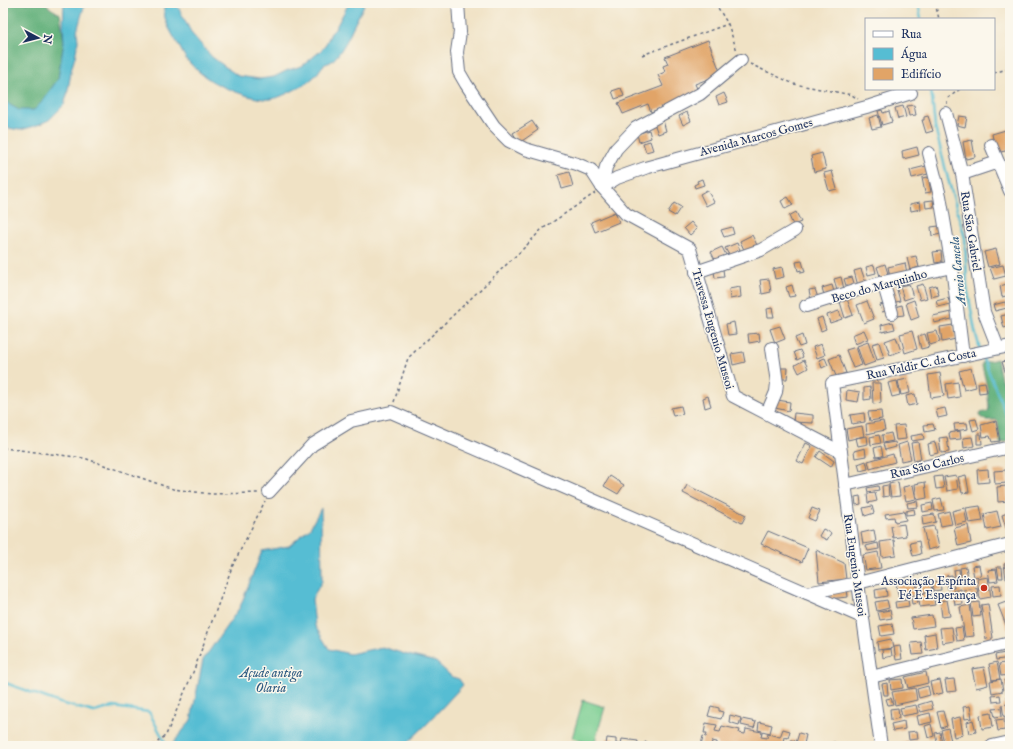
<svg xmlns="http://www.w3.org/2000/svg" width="1013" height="749" font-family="'IM FELL English',serif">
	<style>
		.green { fill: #78cd90; stroke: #4a7e77 }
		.forest { fill: #62b07a; stroke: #3e706c }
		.water { fill: #56bdd3; stroke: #387698 }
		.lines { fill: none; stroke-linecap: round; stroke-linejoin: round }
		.stream { stroke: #56bdd3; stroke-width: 2.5 }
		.building { fill: #e1a467 }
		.minor-casing { stroke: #666e82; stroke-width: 14 }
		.path { stroke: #666e82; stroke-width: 1.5; stroke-dasharray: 3 3; stroke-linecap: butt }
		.minor { stroke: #fff; stroke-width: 12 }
		.poi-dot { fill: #c8321e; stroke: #fbf7ec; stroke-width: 1.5 }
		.labels { text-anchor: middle; stroke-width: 3; stroke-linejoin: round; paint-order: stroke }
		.street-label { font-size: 12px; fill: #1b2f5e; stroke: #fbf7ec }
		.poi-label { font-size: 12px; fill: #1b2f5e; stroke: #fbf7ec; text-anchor: end }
		.water-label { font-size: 13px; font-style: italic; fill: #2d5a81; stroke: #fbf7ec }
	</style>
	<rect width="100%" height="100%" fill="#fbf7ec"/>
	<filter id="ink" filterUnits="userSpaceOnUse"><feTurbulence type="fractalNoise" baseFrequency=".025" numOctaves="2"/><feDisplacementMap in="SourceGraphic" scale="8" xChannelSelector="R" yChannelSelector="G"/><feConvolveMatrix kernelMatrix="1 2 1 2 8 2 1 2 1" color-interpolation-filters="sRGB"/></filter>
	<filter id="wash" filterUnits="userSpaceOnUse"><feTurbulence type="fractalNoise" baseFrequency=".012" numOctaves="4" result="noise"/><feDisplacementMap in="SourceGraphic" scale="16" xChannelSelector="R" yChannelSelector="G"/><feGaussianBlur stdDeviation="0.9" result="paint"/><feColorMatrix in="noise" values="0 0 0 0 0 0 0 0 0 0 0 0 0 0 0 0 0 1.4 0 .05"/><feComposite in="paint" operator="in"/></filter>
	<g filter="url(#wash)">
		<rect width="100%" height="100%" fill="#f0e2c5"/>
		<!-- green -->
		<polygon class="green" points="583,700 605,707 594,745 572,738"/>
		<!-- forest -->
		<g class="forest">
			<polygon points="3,3 46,3 50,8 60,14 64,42 58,79 41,103 34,110 19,111 10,105 3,98"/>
			<polygon points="997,359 1001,379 1010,391 1010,441 1000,443 998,422 996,420 985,420 979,416 981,413 988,411 989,408 987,386 982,366 982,363"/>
		</g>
		<!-- water -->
		<g class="water">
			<polygon points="64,3 85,3 77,31 78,41 75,57 72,67 67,95 64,105 49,120 35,126 20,130 3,127 3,98 10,105 19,110 34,110 41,103 58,79 64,42 63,27"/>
			<path d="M157,3h19l16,31 20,23 26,19 22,3 14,-2 14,-7 14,-4 16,-13 7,-7 6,-13 4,-4 14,-26h16l-14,28c0,4 -14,27 -19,30 -2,2 -6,2 -8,4 -4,3 -6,9 -10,12 -7,7 -33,21 -43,22 -15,2 -48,-11 -61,-19 -8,-5 -17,-13 -23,-20 -5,-7 -8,-15 -12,-21 -6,-10 -12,-21 -11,-32z"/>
			<polygon points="321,508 322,581 312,599 315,626 329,649 350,654 382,647 408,655 436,662 452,677 459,679 463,685 426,725 404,746 171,746 191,720 203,660 240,607 262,551 289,546 310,528"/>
		</g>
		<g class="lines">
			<!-- stream -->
			<g class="stream">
				<polyline points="918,3 921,19"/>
				<polyline points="3,73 6,86 3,91"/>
				<polyline points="931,89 935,127 948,179 965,238 967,287 975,331 980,349"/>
				<polyline points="982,355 1010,424"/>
				<polyline points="3,682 60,703 94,712 113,707 149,712 167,746"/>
			</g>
		</g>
		<g id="blocks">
			<!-- building -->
			<g class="building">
				<polygon points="708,40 721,74 695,84 699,93 651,112 648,104 623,114 618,103 663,86 658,75 665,72 663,66 668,64 665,57"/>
				<polygon points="621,88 624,96 615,99 612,91"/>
				<polygon points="724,93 728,102 719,105 716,97"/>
				<polygon points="914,105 916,115 909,116 907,106"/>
				<polygon points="903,106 906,117 898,119 895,108"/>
				<polygon points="882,110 883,113 889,111 892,122 882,125 878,111"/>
				<polygon points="687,112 691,121 683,125 679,116"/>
				<polygon points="878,115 881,127 872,129 869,118"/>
				<polygon points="928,116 933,131 926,133 922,120 924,120 924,117"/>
				<polygon points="959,116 967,117 965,127 957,125"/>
				<polygon points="663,120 666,131 658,134 654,123"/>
				<polygon points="532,121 538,130 519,143 513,133"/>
				<polygon points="1009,129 1010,150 996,153 992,134"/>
				<polygon points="649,130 651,138 639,142 637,134"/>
				<polygon points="972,140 975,157 966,159 963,142"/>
				<polygon points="650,141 653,150 646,152 643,143"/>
				<polygon points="917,147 919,155 903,159 902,151"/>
				<polygon points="822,153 826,169 814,172 811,156"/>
				<polygon points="926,166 928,174 912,178 910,170"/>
				<polygon points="832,171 837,189 829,191 824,173"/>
				<polygon points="569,172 573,186 562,189 558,175"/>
				<polygon points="928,177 931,192 925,193 922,178"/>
				<polygon points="702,179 704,185 695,188 694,185 698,183 697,181"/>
				<polygon points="707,190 714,202 706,206 700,194"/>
				<polygon points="788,197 793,205 785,209 781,201"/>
				<polygon points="933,200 934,207 926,208 925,201"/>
				<polygon points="920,202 921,209 911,211 910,204"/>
				<polygon points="674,203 681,207 675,216 668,212"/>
				<polygon points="615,212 619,222 595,232 591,222"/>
				<polygon points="796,212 801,222 793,225 789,216"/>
				<polygon points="691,222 697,229 690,235 684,228"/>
				<polygon points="939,226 941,234 932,236 931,227"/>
				<polygon points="732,227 734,234 724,237 721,230"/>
				<polygon points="752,235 758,247 745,252 740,241"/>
				<polygon points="737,243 740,250 729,255 725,248"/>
				<polygon points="722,247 726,255 715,260 711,252"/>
				<polygon points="996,249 1000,264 988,267 984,252"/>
				<polygon points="941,251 942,262 935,263 933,252"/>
				<polygon points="916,256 919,267 910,270 907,258"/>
				<polygon points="802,261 805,272 801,273 801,270 798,271 796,262"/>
				<polygon points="905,263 907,273 890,277 888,267"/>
				<polygon points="885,264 889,277 881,279 877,267"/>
				<polygon points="874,265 876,273 868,275 866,267"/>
				<polygon points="1003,265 1006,276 994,279 990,268"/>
				<polygon points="782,267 784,277 775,279 773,269"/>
				<polygon points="723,269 724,277 715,278 714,271"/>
				<polygon points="861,269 866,283 858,286 854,271"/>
				<polygon points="841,277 844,289 837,291 834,279"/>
				<polygon points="852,277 855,286 847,289 844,279"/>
				<polygon points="769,279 771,292 762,294 760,280"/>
				<polygon points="1010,283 1010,295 1002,297 1000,286"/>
				<polygon points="909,284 913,297 904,300 900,286"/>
				<polygon points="923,284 927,298 920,300 916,286"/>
				<polygon points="792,285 795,296 789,297 786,287"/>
				<polygon points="832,285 835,295 825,298 822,288"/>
				<polygon points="936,285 939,295 931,297 929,287"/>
				<polygon points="896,286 900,301 892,303 888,288"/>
				<polygon points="740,287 741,297 730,299 729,289"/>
				<polygon points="815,289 818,298 811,300 809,290"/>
				<polygon points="948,298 950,304 938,307 936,301"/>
				<polygon points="847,299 853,315 845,318 840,302"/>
				<polygon points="914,300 919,317 911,320 906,303"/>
				<polygon points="867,301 874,319 864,323 857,305"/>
				<polygon points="1005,302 1007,308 995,311 993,305"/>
				<polygon points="884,304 886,311 882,312 880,305"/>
				<polygon points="902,305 904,315 896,316 894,307"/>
				<polygon points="772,308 774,317 768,317 767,309"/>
				<polygon points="839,311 842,319 830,323 827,315"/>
				<polygon points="951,312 952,319 934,323 933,316"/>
				<polygon points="1009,314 1010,326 1004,328 1001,316"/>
				<polygon points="822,317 826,329 821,331 817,319"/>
				<polygon points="734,322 736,334 728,335 726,324"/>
				<polygon points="893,322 895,329 882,332 881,325"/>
				<polygon points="953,325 956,339 942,342 940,327"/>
				<polygon points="780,326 785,339 775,343 770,329"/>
				<polygon points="864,330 868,339 855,344 852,335"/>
				<polygon points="912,331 917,349 905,353 900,334"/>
				<polygon points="937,331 940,342 930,345 927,333"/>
				<polygon points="759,333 760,341 749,343 748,334"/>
				<polygon points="925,334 929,347 921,349 918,336"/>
				<polygon points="802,335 805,345 799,347 795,338"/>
				<polygon points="896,337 901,351 890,355 885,341"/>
				<polygon points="868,342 875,362 864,366 857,346"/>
				<polygon points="879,342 884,358 877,360 872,344"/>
				<polygon points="821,344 825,355 817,358 813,347"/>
				<polygon points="856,347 862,365 853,368 846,350"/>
				<polygon points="800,350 803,357 797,360 794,352"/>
				<polygon points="743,352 745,362 733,365 731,354"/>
				<polygon points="839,355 846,373 836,376 829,359"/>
				<polygon points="825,358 828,365 822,368 819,360"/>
				<polygon points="804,360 808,368 799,373 795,365"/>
				<polygon points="1008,360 1010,373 1006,374 1002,362"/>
				<polygon points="779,368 788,368 787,379 778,379"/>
				<polygon points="971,368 976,387 964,390 959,371"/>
				<polygon points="940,373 944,396 931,398 928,375"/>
				<polygon points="907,379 910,393 901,395 898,381"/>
				<polygon points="897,381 900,395 892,397 888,383"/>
				<polygon points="958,382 960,397 948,399 946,384"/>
				<polygon points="985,382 987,392 979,393 978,383"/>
				<polygon points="872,383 880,383 881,403 873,404"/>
				<polygon points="870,387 871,399 864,400 864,388"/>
				<polygon points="847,390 860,392 858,402 846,400"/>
				<polygon points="915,394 917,404 908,406 906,396"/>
				<polygon points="708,396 711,406 705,408 703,398"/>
				<polygon points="777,400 790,402 789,411 775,408"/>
				<polygon points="681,406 683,414 673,416 671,408"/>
				<polygon points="945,408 947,416 938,418 936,410"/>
				<polygon points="881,411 882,419 870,421 868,412"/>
				<polygon points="794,413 813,415 813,423 793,422"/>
				<polygon points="864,413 865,422 852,424 850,415"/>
				<polygon points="976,419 979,429 973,431 970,420"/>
				<polygon points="883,421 885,430 867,434 866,424"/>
				<polygon points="996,421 1000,441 992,442 990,436 983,437 981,425"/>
				<polygon points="967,423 968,429 955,431 954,424"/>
				<polygon points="933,424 935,430 925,432 924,425"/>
				<polygon points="904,425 906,439 896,440 894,426"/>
				<polygon points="862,426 864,436 848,440 846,429"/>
				<polygon points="960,431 961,439 950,440 949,433"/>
				<polygon points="891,433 893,441 883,443 882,435"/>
				<polygon points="923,434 924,439 912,441 911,436"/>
				<polygon points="977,434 981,434 982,444 977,444"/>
				<polygon points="879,435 881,443 871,445 870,437"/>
				<polygon points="867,436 868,444 858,446 856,438"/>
				<polygon points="947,437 949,452 941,453 939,438"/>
				<polygon points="972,437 974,446 964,448 963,438"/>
				<polygon points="895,442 896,447 885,450 883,444"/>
				<polygon points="907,442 911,459 901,461 898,445"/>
				<polygon points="918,442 921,459 914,461 911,443"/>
				<polygon points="935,442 938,453 930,455 928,444"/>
				<polygon points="806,443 812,446 803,464 797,461"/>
				<polygon points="881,446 883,456 876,457 874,448"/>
				<polygon points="865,448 866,456 855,458 854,451"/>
				<polygon points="820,451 834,461 831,467 816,457"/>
				<polygon points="893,454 895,462 870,469 868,461"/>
				<polygon points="866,461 868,469 860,471 858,464"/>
				<polygon points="988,469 989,482 978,483 977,470"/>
				<polygon points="1006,470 1007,483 995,484 994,471"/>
				<polygon points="956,475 958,489 947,491 944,477"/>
				<polygon points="966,475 969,492 962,493 958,477"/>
				<polygon points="610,476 624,485 618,494 604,486"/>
				<polygon points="942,476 944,488 936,489 934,477"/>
				<polygon points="898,482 900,496 891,497 889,484"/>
				<polygon points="925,482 927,498 917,500 915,484"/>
				<polygon points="687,485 746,515 742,523 683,493"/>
				<polygon points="888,485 889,496 883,497 882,486"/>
				<polygon points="913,485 916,499 906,501 903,487"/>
				<polygon points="878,486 879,490 868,492 867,488"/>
				<polygon points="1006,486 1008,501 998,502 997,487"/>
				<polygon points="875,493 877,501 868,503 867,494"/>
				<polygon points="860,496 861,504 856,505 855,497"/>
				<polygon points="941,498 944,510 935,511 933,500"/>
				<polygon points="917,501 918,507 908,508 907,503"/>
				<polygon points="932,503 933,510 923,512 922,505"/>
				<polygon points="872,506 874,513 865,516 863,508"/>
				<polygon points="980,506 983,521 969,523 966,508"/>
				<polygon points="812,508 820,511 815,521 808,518"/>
				<polygon points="964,508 967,522 955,525 952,511"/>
				<polygon points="914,509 915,514 906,515 906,511"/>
				<polygon points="904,511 906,520 895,522 894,517 886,518 885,514"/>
				<polygon points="949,511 952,524 941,526 938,514"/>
				<polygon points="997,511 1001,527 987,530 984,514"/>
				<polygon points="1010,512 1010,527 1006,528 1002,515"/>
				<polygon points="934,514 936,522 923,525 922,516"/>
				<polygon points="904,524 906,536 893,538 891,526"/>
				<polygon points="968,525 971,543 958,546 954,528"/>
				<polygon points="934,526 939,547 928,550 923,528"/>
				<polygon points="823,529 831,533 827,540 819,536"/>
				<polygon points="874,530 876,542 863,544 861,533"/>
				<polygon points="768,531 808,548 802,562 761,544"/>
				<polygon points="894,540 896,555 882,557 880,542"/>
				<polygon points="919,541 921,554 913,556 910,543"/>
				<polygon points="878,543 879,549 868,551 866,546"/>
				<polygon points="816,550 844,563 846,579 819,582"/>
				<polygon points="878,552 881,568 866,570 863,555"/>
				<polygon points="1010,563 1010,579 1006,579 1004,564"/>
				<polygon points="979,565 981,576 974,577 972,566"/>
				<polygon points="966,567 969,582 962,583 960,568"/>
				<polygon points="997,567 1002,567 1003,578 999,578"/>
				<polygon points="959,569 960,582 956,582 954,570"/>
				<polygon points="996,569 998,581 990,582 988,570"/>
				<polygon points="952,575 954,588 948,589 946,576"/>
				<polygon points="988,577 991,597 980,599 977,579"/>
				<polygon points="930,579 932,591 919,593 917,582"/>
				<polygon points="915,580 918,594 899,599 896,584"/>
				<polygon points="940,581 941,590 933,591 932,582"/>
				<polygon points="1000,585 1001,595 993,596 992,586"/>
				<polygon points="886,588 887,596 876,598 875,590"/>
				<polygon points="977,588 978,597 965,599 963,590"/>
				<polygon points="847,589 848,597 828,599 827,591"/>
				<polygon points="961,589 963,604 955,605 953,591"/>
				<polygon points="933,592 935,605 920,607 918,594"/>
				<polygon points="917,597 918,603 912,604 911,598"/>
				<polygon points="887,600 889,608 877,611 875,602"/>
				<polygon points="908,600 909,606 896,608 895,602"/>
				<polygon points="947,600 950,616 942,617 940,601"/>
				<polygon points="979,602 981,616 973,617 971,603"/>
				<polygon points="1006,602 1010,611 1010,630 1008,630 998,605"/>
				<polygon points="988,604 993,638 986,639 981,605"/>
				<polygon points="970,605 974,636 965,637 960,607"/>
				<polygon points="890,610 892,618 880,620 878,612"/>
				<polygon points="932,615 934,626 913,629 911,618"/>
				<polygon points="892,624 894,634 881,636 879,626"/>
				<polygon points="952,627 954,641 942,643 940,628"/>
				<polygon points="962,627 964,640 957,641 955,628"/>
				<polygon points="935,633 937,648 926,650 924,635"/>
				<polygon points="891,639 893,648 878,650 877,642"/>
				<polygon points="921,642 923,654 913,655 911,643"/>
				<polygon points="900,646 902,659 896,660 894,647"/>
				<polygon points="891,649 892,656 883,658 882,650"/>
				<polygon points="1010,652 1010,658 996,660 995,655"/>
				<polygon points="997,662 1000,679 992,680 989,664"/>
				<polygon points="1010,662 1010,675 1001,676 999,664"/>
				<polygon points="984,667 988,685 976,688 972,669"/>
				<polygon points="926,672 928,683 908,688 905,677"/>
				<polygon points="902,679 903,688 891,690 890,680"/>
				<polygon points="954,679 956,691 947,692 945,680"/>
				<polygon points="1001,679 1003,691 992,693 990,681"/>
				<polygon points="1010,679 1010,687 1006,688 1004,680"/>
				<polygon points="940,680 943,693 933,695 930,682"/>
				<polygon points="887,683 888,695 884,695 882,684"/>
				<polygon points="928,686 930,695 919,698 917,689"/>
				<polygon points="915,688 917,700 895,705 892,692"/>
				<polygon points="1006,691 1010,691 1010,700 1008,701"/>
				<polygon points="1000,695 1001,701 993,702 992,696"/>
				<polygon points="891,698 893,704 888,705 886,699"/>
				<polygon points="931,701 933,709 921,712 918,705"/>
				<polygon points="1007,704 1009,716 1004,717 1002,705"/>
				<polygon points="916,705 918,713 902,716 900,708"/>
				<polygon points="711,706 719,708 719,711 723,712 721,719 708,716"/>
				<polygon points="970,706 972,718 965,719 963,707"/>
				<polygon points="898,708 899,718 891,720 890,709"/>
				<polygon points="1001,708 1002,716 995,717 993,709"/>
				<polygon points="943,711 947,726 941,728 937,712"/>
				<polygon points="930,713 932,722 919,725 917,716"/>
				<polygon points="991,713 993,727 982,729 980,715"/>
				<polygon points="730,715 741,718 739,725 729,722"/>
				<polygon points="960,717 963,735 954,737 951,719"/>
				<polygon points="742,719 756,722 754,728 741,725"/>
				<polygon points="1004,719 1005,730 998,731 996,720"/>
				<polygon points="973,720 976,732 969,734 967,722"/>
				<polygon points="904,721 905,729 893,731 891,724"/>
				<polygon points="759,722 772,725 770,733 758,730"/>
				<polygon points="706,723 717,725 715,731 720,732 722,726 740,730 739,733 745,734 746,729 762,732 761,737 767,738 768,734 780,737 783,729 790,731 788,738 784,737 783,743 790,744 791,740 795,741 794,746 740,746 740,745 735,744 734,746 717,746 717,742 712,741 711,746 701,745 703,736 706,737 707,733 704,733"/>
				<polygon points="931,724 934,736 928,738 925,726"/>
				<polygon points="948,728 951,741 944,742 941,730"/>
				<polygon points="917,731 918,739 909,740 908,732"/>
				<polygon points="940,732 942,745 938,746 935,733"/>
				<polygon points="799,733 806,735 804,744 796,743"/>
				<polygon points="607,738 616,739 616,744 621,744 622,739 638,741 637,746 609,746 606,745"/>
				<polygon points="645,742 664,745 663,746 644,746"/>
				<polygon points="833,742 850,745 850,746 828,746 829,744 832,745"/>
				<polygon points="908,742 908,746 899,746 898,744"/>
			</g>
		</g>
	</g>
	<g filter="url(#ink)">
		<use href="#blocks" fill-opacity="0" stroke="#666e82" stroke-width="1"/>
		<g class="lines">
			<defs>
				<g id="minor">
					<polyline points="458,3 460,32 457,52 459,72 466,84 494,126 509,141 525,149 577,164 591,170 602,187 626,214 690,249 733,396 841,452"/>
					<polyline points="946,113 962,174 984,312 998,348"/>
					<polyline points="991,145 1010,191"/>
					<polyline points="929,153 940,196 952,267 963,356"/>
					<polyline points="962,174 998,162"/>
					<polyline points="602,187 617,178 645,168 870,106 911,93"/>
					<polyline points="602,187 606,167 616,149 636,128 700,94 741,60"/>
					<polyline points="696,272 761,250 795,230"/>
					<polyline points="883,282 892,313"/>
					<polyline points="806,306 883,282 952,267"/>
					<polyline points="767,413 776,392 777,383 772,348"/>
					<polyline points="845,485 1010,447"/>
					<polyline points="269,492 312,445 351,421 391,412 862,617"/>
					<polyline points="807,593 858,583 1010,544"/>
					<polyline points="871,677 1010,643"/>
					<polyline points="881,746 858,583 832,383 1010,346"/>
					<polyline points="992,746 1010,742"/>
				</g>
			</defs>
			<!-- minor casing -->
			<use href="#minor" class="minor-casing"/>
			<!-- path -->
			<g class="path">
				<polyline points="715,3 728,24 737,51"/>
				<polyline points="935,3 939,19"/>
				<polyline points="642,55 728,24"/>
				<polyline points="750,64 794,84 852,95 858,99"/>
				<polyline points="994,73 1010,68"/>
				<polyline points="947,104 947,99 960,89"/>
				<polyline points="394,402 408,358 525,247 541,230 595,193"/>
				<polyline points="3,448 84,458 173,489 211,494 259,493"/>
				<polyline points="153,746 166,735 194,670 232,567 265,501"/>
			</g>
			<!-- minor -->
			<use href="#minor" class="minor"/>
		</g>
	</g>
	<!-- markers -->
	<circle class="poi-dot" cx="984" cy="588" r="4"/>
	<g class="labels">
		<!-- street labels -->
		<g class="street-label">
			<text transform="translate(756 137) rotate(-15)" y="4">Avenida Marcos Gomes</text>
			<text transform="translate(971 231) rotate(81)" y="4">Rua São Gabriel</text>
			<text transform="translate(879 286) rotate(-15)" y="4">Beco do Marquinho</text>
			<text transform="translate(713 329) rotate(74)" y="4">Travessa Eugenio Mussoi</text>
			<text transform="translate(921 364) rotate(-12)" y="4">Rua Valdir C. da Costa</text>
			<text transform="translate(927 466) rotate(-13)" y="4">Rua São Carlos</text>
			<text transform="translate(855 565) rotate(82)" y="4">Rua Eugenio Mussoi</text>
		</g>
		<!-- poi labels -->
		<g class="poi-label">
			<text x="976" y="585">Associação Espírita<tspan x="976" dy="14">Fé E Esperança</tspan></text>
		</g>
		<!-- water labels -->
		<g class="water-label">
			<text transform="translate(957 271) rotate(-96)" y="5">Arroio Cancela</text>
			<text x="271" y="677">Açude antiga<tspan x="271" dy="15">Olaria</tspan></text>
		</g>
	</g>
	<!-- margin -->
	<rect width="1013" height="749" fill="none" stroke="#fbf7ec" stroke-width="16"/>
	<!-- legend -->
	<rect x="865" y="18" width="130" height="72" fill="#fbf7ec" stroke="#a1a7b3"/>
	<rect x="873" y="31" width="20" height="6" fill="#ffffff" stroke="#a1a7b3"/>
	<text x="901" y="38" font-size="12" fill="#1b2f5e">Rua</text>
	<rect x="873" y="48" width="20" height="12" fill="#56bdd3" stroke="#a1a7b3"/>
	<text x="901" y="58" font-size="12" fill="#1b2f5e">Água</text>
	<rect x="873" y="68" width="20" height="12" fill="#e1a467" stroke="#a1a7b3"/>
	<text x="901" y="78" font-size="12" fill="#1b2f5e">Edifício</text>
	<!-- north arrow -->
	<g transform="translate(38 38) rotate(97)" stroke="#fbf7ec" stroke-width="3" paint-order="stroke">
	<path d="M0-3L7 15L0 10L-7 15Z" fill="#1b2f5e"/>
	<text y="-6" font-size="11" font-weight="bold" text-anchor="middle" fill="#1b2f5e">N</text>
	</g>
</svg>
